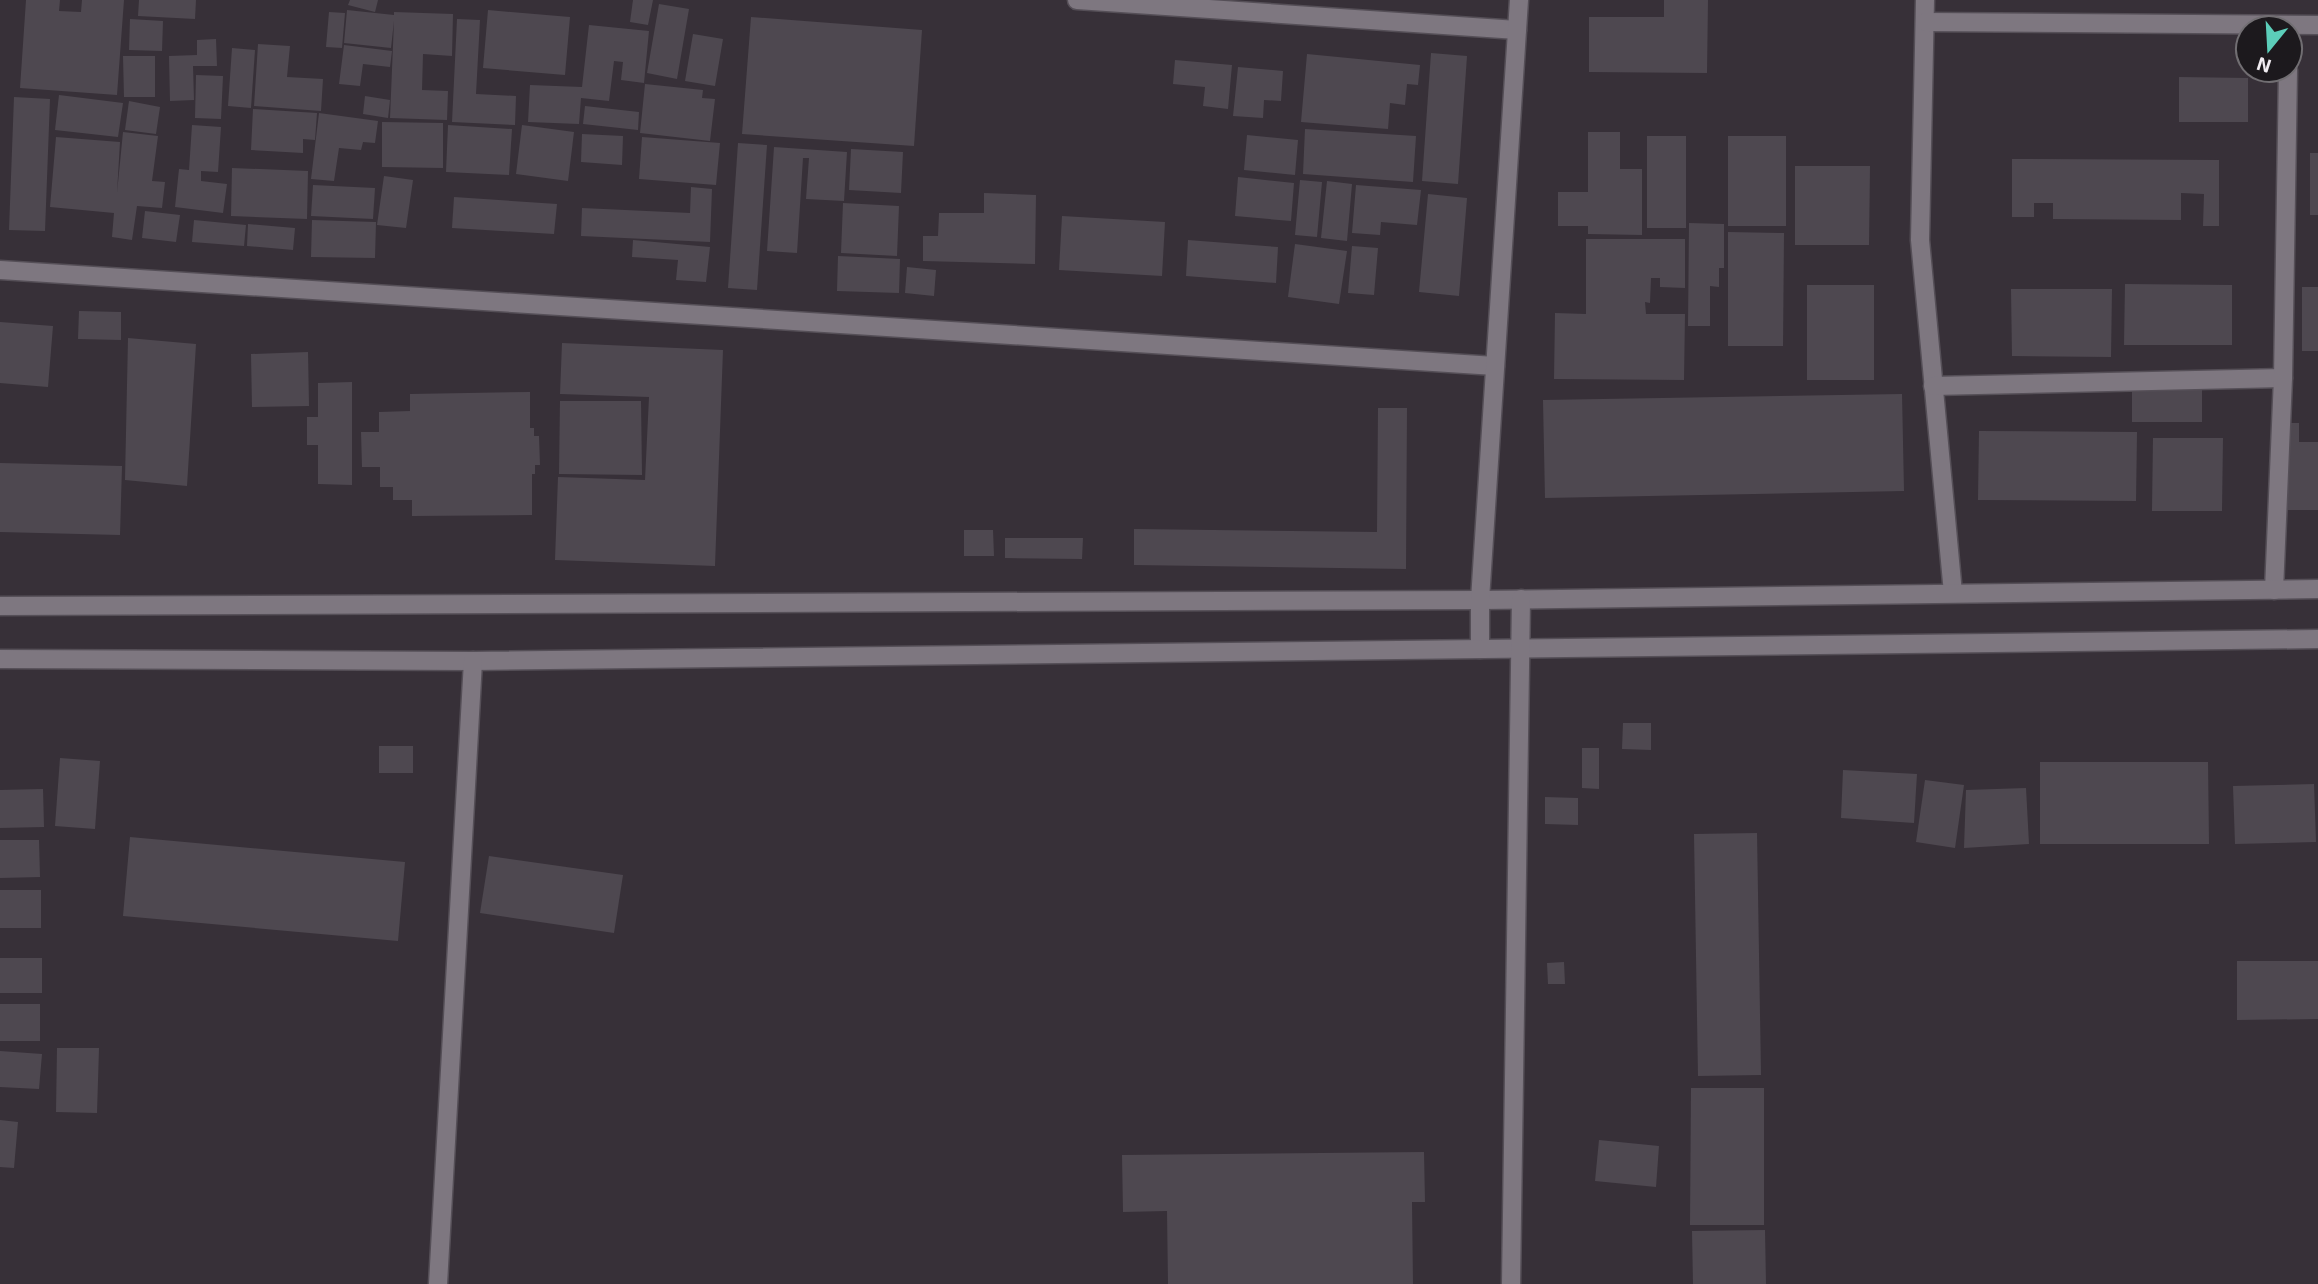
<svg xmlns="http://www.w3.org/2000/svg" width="2318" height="1284" font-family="'Exo 2',sans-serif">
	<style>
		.building { fill: #4e4850 }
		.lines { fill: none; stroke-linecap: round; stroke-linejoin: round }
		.minor-casing { stroke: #554f57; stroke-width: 21 }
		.minor { stroke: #7e7780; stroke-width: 18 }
	</style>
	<rect width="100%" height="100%" fill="#373038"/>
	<!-- building -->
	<g class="building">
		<polygon points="26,0 60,0 59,11 81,12 82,0 124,0 117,95 20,88"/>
		<polygon points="139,0 196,0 195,19 138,16"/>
		<polygon points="350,0 378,0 375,12 348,5"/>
		<polygon points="633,0 653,0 648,25 630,22"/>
		<polygon points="1664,0 1708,0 1707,73 1589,72 1589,17 1664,17"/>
		<polygon points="659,4 689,9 677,79 647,73"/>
		<polygon points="347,10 394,15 394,12 453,14 452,56 423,54 422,90 448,91 447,120 390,118 394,21 391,48 344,43"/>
		<polygon points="488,10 570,17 565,75 483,68"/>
		<polygon points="329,12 345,13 342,48 326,47"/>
		<polygon points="751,17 922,30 914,146 742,134"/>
		<polygon points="130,19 163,21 162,51 129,50"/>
		<polygon points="457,19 480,20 476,94 516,96 515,125 452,122"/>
		<polygon points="589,25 649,31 644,83 621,80 623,62 614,61 609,101 581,98 579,124 528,122 530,85 582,87"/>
		<polygon points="693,34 723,39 715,86 685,81"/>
		<polygon points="216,39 217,66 193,66 194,100 170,101 169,56 197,55 197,40"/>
		<polygon points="258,44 290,46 287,77 323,79 321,111 254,106"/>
		<polygon points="344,45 392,51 390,67 363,64 360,86 339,84"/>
		<polygon points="232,48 255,50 251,108 228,106"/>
		<polygon points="1431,53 1467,56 1458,184 1422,181"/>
		<polygon points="1307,54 1420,65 1418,85 1407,84 1405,105 1390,103 1388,129 1301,122"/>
		<polygon points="123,56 155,56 155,97 124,97"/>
		<polygon points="1175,60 1232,65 1228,109 1203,106 1205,87 1173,84"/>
		<polygon points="1238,67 1283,71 1281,101 1264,100 1263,118 1233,116"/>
		<polygon points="196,75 223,76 221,119 195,118"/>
		<polygon points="2179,77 2248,78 2248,122 2179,122"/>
		<polygon points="645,84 703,90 702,98 715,99 710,141 640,133"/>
		<polygon points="59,95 123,103 118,137 55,130"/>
		<polygon points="365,96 390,100 388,118 363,114"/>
		<polygon points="14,97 50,99 45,231 9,230"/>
		<polygon points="129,101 160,107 156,134 125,130"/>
		<polygon points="585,106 639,112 638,130 583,124"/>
		<polygon points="253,109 317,113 315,140 303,139 303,153 251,150"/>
		<polygon points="319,113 378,121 375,143 363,142 361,150 339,148 334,181 311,179"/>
		<polygon points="382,122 443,123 443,168 382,167"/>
		<polygon points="192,125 221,127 218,172 201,171 201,181 227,184 223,213 175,207 179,169 189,170"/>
		<polygon points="448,125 512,129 509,175 446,172"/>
		<polygon points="522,125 574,132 568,181 516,174"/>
		<polygon points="1305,129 1416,136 1413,182 1303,174"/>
		<polygon points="123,132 158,136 152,181 165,182 162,208 137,206 132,240 112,237 114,213 50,207 56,137 120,142 117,193"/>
		<polygon points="1588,132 1620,132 1620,169 1642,169 1642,235 1588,234 1588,226 1558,226 1558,192 1588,192"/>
		<polygon points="582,134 623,136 622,165 581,162"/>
		<polygon points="1247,135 1298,140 1295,175 1244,170"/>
		<rect x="1647" y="136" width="39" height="92"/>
		<rect x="1728" y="136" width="58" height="90"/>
		<polygon points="642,137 720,143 716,185 639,179"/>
		<polygon points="738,143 767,145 757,290 728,288"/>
		<polygon points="774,147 847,152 844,201 806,199 809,158 803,158 797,253 767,251"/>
		<polygon points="851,149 903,152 901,193 849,190"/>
		<rect x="2310" y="153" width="8" height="62"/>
		<polygon points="2012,159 2219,160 2219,226 2203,226 2204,194 2181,193 2181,220 2053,219 2053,203 2034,203 2034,217 2012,217"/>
		<polygon points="1795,166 1870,166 1869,245 1795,245"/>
		<polygon points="232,168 308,171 307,219 231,216"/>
		<polygon points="384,176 413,180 406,228 377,225"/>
		<polygon points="1238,177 1294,183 1291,221 1235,216"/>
		<polygon points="1300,180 1322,182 1317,237 1295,235"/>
		<polygon points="1327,181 1352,184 1347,241 1321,238"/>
		<polygon points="313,185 375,188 373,219 311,216"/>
		<polygon points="1356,185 1421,190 1417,225 1381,222 1380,235 1352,233"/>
		<polygon points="691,187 712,189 710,242 581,236 582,208 690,213"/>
		<polygon points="984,193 1036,195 1035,264 923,261 923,236 938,236 939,213 984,213"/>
		<polygon points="1428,194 1467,198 1459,296 1419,292"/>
		<polygon points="454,197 557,204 554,234 452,228"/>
		<polygon points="843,203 899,206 897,256 841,253"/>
		<polygon points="145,211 180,215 176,242 142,238"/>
		<polygon points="1062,216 1165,222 1162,276 1059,270"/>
		<polygon points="194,220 246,225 244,246 192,242"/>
		<polygon points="312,220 376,222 375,258 311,257"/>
		<polygon points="1689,223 1724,224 1724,268 1719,268 1719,287 1710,286 1710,326 1688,326"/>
		<polygon points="248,224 295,228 293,250 247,246"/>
		<polygon points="1728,232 1784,233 1783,346 1728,346"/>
		<polygon points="1586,239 1685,239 1685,288 1660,287 1660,278 1651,278 1650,303 1645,302 1646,314 1685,314 1684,380 1554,379 1555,313 1586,314"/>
		<polygon points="633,240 710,247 706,282 676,280 678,260 632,257"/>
		<polygon points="1188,240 1278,247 1276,283 1186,276"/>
		<polygon points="1295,244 1347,251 1339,304 1288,297"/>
		<polygon points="1352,246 1378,248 1374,295 1348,293"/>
		<polygon points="838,256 900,259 899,293 837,291"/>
		<polygon points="907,267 936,270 934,296 905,293"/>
		<polygon points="2125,284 2232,285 2232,345 2124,345"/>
		<rect x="1807" y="285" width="67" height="95"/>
		<rect x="2302" y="287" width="16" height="64"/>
		<polygon points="2011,289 2112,289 2111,357 2012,356"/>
		<polygon points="79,311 121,312 121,340 78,339"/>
		<polygon points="0,322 53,326 48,387 0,383"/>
		<polygon points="128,338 196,344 187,486 125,480"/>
		<polygon points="562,343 723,350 715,566 555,560 558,477 645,480 649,397 560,394"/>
		<polygon points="308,352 309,406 252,407 251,354"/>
		<polygon points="352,382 352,485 318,484 318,445 307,445 307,417 318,417 318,383"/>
		<rect x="2132" y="388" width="70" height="34"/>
		<polygon points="530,392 530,428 534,428 534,436 539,436 540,465 535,465 535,474 532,474 532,515 412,516 412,500 393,500 393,487 380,487 380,467 362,467 361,432 379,432 379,412 410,411 410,394"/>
		<polygon points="1902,394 1904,491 1545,498 1543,400"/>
		<polygon points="560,401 641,401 642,475 559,474"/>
		<polygon points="1378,408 1407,408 1406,569 1134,565 1134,529 1377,532"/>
		<polygon points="2271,423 2299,423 2299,442 2318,442 2318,510 2271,510"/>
		<polygon points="1979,431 2137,432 2136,501 1978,500"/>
		<polygon points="2153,438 2223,438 2222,511 2152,511"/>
		<polygon points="0,463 122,466 120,535 0,532"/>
		<polygon points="964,530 993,530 994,556 964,556"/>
		<polygon points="1005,538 1083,538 1082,559 1005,558"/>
		<polygon points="1623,723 1651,723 1651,750 1622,749"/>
		<rect x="379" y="746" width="34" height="27"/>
		<polygon points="1582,748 1599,748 1599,789 1582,788"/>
		<polygon points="60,758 100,761 95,829 55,826"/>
		<polygon points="2040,762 2208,762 2209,844 2040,844"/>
		<polygon points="1843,770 1917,774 1914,823 1841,818"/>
		<polygon points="1925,780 1964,785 1955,848 1916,842"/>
		<polygon points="2314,784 2316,842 2235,844 2233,786"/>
		<polygon points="2026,788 2029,844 1964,848 1966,790"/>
		<polygon points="43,789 44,827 0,828 0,790"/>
		<polygon points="1545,797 1578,798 1578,825 1545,824"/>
		<polygon points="1757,833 1761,1075 1698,1076 1694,834"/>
		<polygon points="130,837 405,862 398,941 123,916"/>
		<polygon points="0,840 39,840 40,877 0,878"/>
		<polygon points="489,856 623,875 614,933 480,913"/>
		<rect x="0" y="890" width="41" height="38"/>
		<rect x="0" y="958" width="42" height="35"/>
		<polygon points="2237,961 2318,961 2318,1019 2237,1020"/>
		<polygon points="1564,962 1565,984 1548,984 1547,963"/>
		<rect x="0" y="1004" width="40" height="37"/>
		<polygon points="57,1048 99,1048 97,1113 56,1112"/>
		<polygon points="0,1051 42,1054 39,1089 0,1087"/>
		<polygon points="1691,1088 1764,1088 1764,1225 1690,1225"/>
		<polygon points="0,1120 18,1122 14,1168 0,1167"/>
		<polygon points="1599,1140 1659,1146 1656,1187 1595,1181"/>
		<polygon points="1424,1152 1425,1202 1412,1202 1413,1284 1168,1284 1167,1211 1123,1212 1122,1155"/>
		<polygon points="1765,1230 1766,1284 1693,1284 1692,1231"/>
	</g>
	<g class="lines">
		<defs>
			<g id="minor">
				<polyline points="1077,0 1517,30"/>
				<polyline points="1925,0 1920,240 1953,593"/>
				<polyline points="1925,22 2318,25"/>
				<polyline points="0,270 1495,366"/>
				<polyline points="1933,386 2283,378"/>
				<polyline points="2274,590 2283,378 2288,70"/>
				<polyline points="0,606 1480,600 2318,589"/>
				<polyline points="1480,649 1480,600 1519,0"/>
				<polyline points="0,659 473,661 2318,639"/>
				<polyline points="438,1284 473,661"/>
				<polyline points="1511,1284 1521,599"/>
			</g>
		</defs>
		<!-- minor casing -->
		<use href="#minor" class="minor-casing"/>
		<!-- minor -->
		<use href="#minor" class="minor"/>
	</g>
	<!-- north arrow -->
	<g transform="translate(2269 49) rotate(198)"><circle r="33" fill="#1c191d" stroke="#716e72" stroke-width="2"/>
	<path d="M0-5L12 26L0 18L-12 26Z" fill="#5cceba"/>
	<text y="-10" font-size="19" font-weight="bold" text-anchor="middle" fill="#f1edf2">N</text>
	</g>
</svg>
